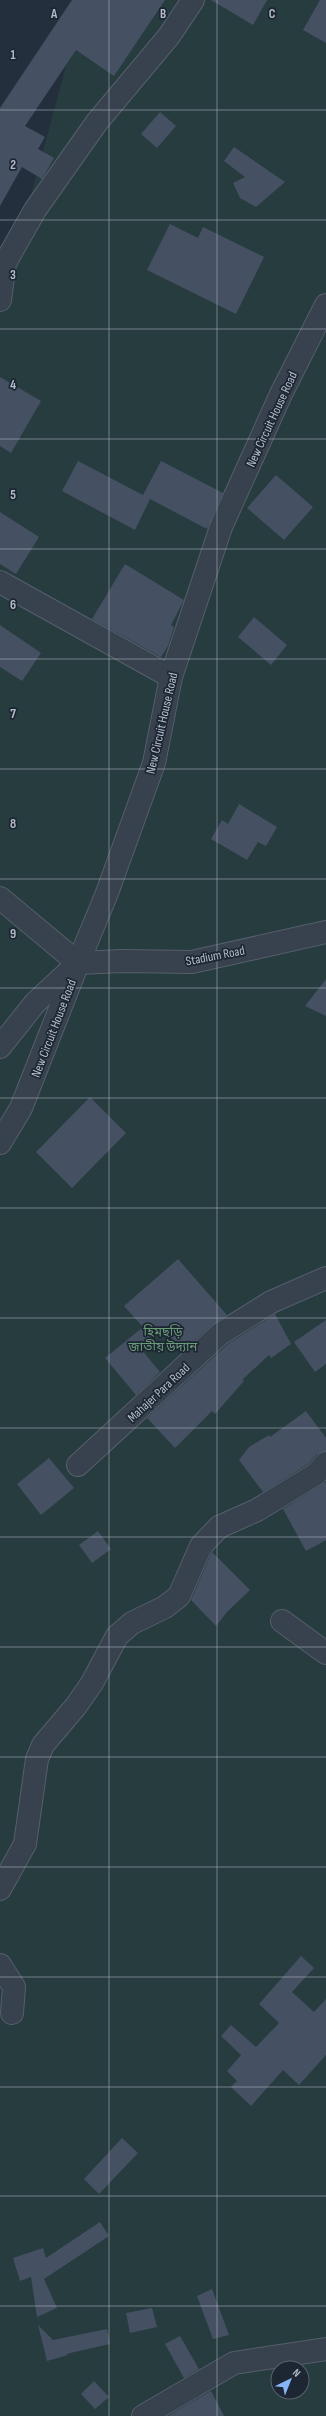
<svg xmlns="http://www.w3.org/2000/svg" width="326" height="2416" font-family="'Sofia Sans Condensed','Noto Sans Bengali',sans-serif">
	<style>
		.green { fill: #263c3f; fill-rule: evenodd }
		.building { fill: #455162 }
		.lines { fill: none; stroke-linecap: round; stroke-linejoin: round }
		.minor-casing { stroke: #565f6c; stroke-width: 24 }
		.tertiary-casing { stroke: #565f6c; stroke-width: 24 }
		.minor { stroke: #38414e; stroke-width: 22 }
		.tertiary { stroke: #38414e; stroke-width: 22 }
		.grid { fill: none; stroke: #b4bcc9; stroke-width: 1; stroke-opacity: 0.55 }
		.labels { text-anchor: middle; stroke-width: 3.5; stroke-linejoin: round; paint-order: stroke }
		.street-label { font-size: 13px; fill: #b4bcc9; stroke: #1d2633 }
		.park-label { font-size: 13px; fill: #6b9a76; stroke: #1d2633 }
		.grid-label { font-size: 13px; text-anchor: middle; font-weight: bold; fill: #b4bcc9; stroke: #1d2633; stroke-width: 3.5; stroke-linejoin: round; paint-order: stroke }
	</style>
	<rect width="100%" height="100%" fill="#242f3e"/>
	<!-- green -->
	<path class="green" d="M84,0h242v2416h-326v-2107zM278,2368h24v24h-24z"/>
	<!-- building -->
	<g class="building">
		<polygon points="72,0 165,0 114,76 76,50 25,126 45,137 38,149 54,158 42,179 22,167 0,206 0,108"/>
		<polygon points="211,0 267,0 253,25"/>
		<polygon points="320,0 326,0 326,43 303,30"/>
		<polygon points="160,112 176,126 157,148 141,134"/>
		<polygon points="234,147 285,182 256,207 240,198 233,183 245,177 224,161"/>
		<polygon points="170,224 198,238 203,227 264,257 236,314 147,270"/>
		<polygon points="0,377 41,401 11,453 0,446"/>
		<polygon points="78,461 143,495 161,461 223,493 207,529 150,499 135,530 62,491"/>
		<polygon points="276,475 313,507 284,540 247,508"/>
		<polygon points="0,512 39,537 16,574 0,564"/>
		<polygon points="125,564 184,600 171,625 174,627 168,646 161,657 92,619"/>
		<polygon points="254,617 287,645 271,665 238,637"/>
		<polygon points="0,625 41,653 22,681 0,667"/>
		<polygon points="239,804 277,827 266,846 258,842 247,860 211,839 222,820 228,824"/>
		<polygon points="326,979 326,1016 305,1006"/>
		<polygon points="90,1097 126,1133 72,1188 36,1152"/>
		<polygon points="178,1259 227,1315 212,1325 183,1351 164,1329 141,1349 160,1372 136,1395 105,1358 143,1327 124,1306"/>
		<polygon points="275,1314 291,1344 271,1358 269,1355 242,1380 244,1381 215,1414 212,1411 175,1448 147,1418 228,1344"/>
		<polygon points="326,1320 326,1364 315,1372 294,1342"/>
		<polygon points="306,1411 326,1438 326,1451 317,1454 308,1464 263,1492 239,1460 249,1447 269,1435 270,1437"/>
		<polygon points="49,1458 74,1488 41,1515 17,1484"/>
		<polygon points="326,1482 326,1540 306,1551 283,1509"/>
		<polygon points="98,1531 111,1549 92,1563 79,1545"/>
		<polygon points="212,1552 250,1590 227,1612 216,1626 191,1600"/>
		<polygon points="301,1956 314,1968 292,1992 314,2012 326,1999 326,2055 299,2085 283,2070 251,2106 231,2087 237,2081 227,2071 241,2055 221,2036 231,2025 256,2047 279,2023 259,2004"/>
		<polygon points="122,2138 138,2153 99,2194 84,2179"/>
		<polygon points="100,2222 109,2236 44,2279 57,2308 37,2317 31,2277 20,2281 13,2258 43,2248 46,2258"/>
		<polygon points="212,2289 229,2335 213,2339 197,2296"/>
		<polygon points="152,2308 157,2327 130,2333 126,2313"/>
		<polygon points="38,2325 53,2340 107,2329 110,2344 66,2354 68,2355 47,2361"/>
		<polygon points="180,2336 199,2369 184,2378 165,2344"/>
		<polygon points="94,2381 109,2397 95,2409 81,2394"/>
		<polygon points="211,2391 224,2416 168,2416"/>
	</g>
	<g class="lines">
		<defs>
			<g id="minor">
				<polyline points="0,300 5,263 35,210 97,122 169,36 193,0"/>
				<polyline points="0,582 171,677"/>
				<polyline points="0,898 78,963"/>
				<polyline points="78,963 122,961 192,962 326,932"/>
				<polyline points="0,1143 21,1108 78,963"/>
				<polyline points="78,1465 220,1334 271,1302 326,1278"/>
				<polyline points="282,1621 326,1653"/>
				<polyline points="0,1889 25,1844 37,1759 43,1745 76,1706 92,1683 117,1636 132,1623 165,1607 179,1596 201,1546 219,1527 257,1510 316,1474 326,1463"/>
				<polyline points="0,1965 14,1987 12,2013"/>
				<polyline points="143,2416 234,2363 326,2349"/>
			</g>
			<polyline id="tertiary" points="0,1047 35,1003 78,963 107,893 154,763 171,677 221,527 281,394 326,305"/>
		</defs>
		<!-- minor casing -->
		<use href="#minor" class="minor-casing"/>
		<!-- tertiary casing -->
		<use href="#tertiary" class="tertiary-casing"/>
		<!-- minor -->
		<use href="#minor" class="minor"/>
		<!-- tertiary -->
		<use href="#tertiary" class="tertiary"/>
	</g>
	<!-- grid -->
	<path class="grid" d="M109,0v2416M217,0v2416M0,110h326M0,220h326M0,329h326M0,439h326M0,549h326M0,659h326M0,769h326M0,879h326M0,988h326M0,1098h326M0,1208h326M0,1318h326M0,1428h326M0,1537h326M0,1647h326M0,1757h326M0,1867h326M0,1977h326M0,2087h326M0,2196h326M0,2306h326"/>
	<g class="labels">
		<!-- street labels -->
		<g class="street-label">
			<text transform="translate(271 419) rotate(-65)" y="5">New Circuit House Road</text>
			<text transform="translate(161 723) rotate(-77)" y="5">New Circuit House Road</text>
			<text transform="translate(215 955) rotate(-11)" y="5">Stadium Road</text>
			<text transform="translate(53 1028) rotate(-69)" y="5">New Circuit House Road</text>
			<text transform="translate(158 1392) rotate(-43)" y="5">Mahajer Para Road</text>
		</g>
		<!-- park labels -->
		<g class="park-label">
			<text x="163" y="1336">হিমছড়ি<tspan x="163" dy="15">জাতীয় উদ্যান</tspan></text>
		</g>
	</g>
	<g class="grid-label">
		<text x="54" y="18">A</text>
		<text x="163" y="18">B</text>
		<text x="272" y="18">C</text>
		<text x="13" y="59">1</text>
		<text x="13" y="169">2</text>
		<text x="13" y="279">3</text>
		<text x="13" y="389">4</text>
		<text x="13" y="499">5</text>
		<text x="13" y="609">6</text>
		<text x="13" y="718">7</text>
		<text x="13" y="828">8</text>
		<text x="13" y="938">9</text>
	</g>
	<!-- north arrow -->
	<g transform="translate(290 2380) rotate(43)"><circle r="19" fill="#1d2633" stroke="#59626f"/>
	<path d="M0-3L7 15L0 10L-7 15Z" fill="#8ab4f8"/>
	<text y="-6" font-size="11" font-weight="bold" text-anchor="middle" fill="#b4bcc9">N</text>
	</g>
</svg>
